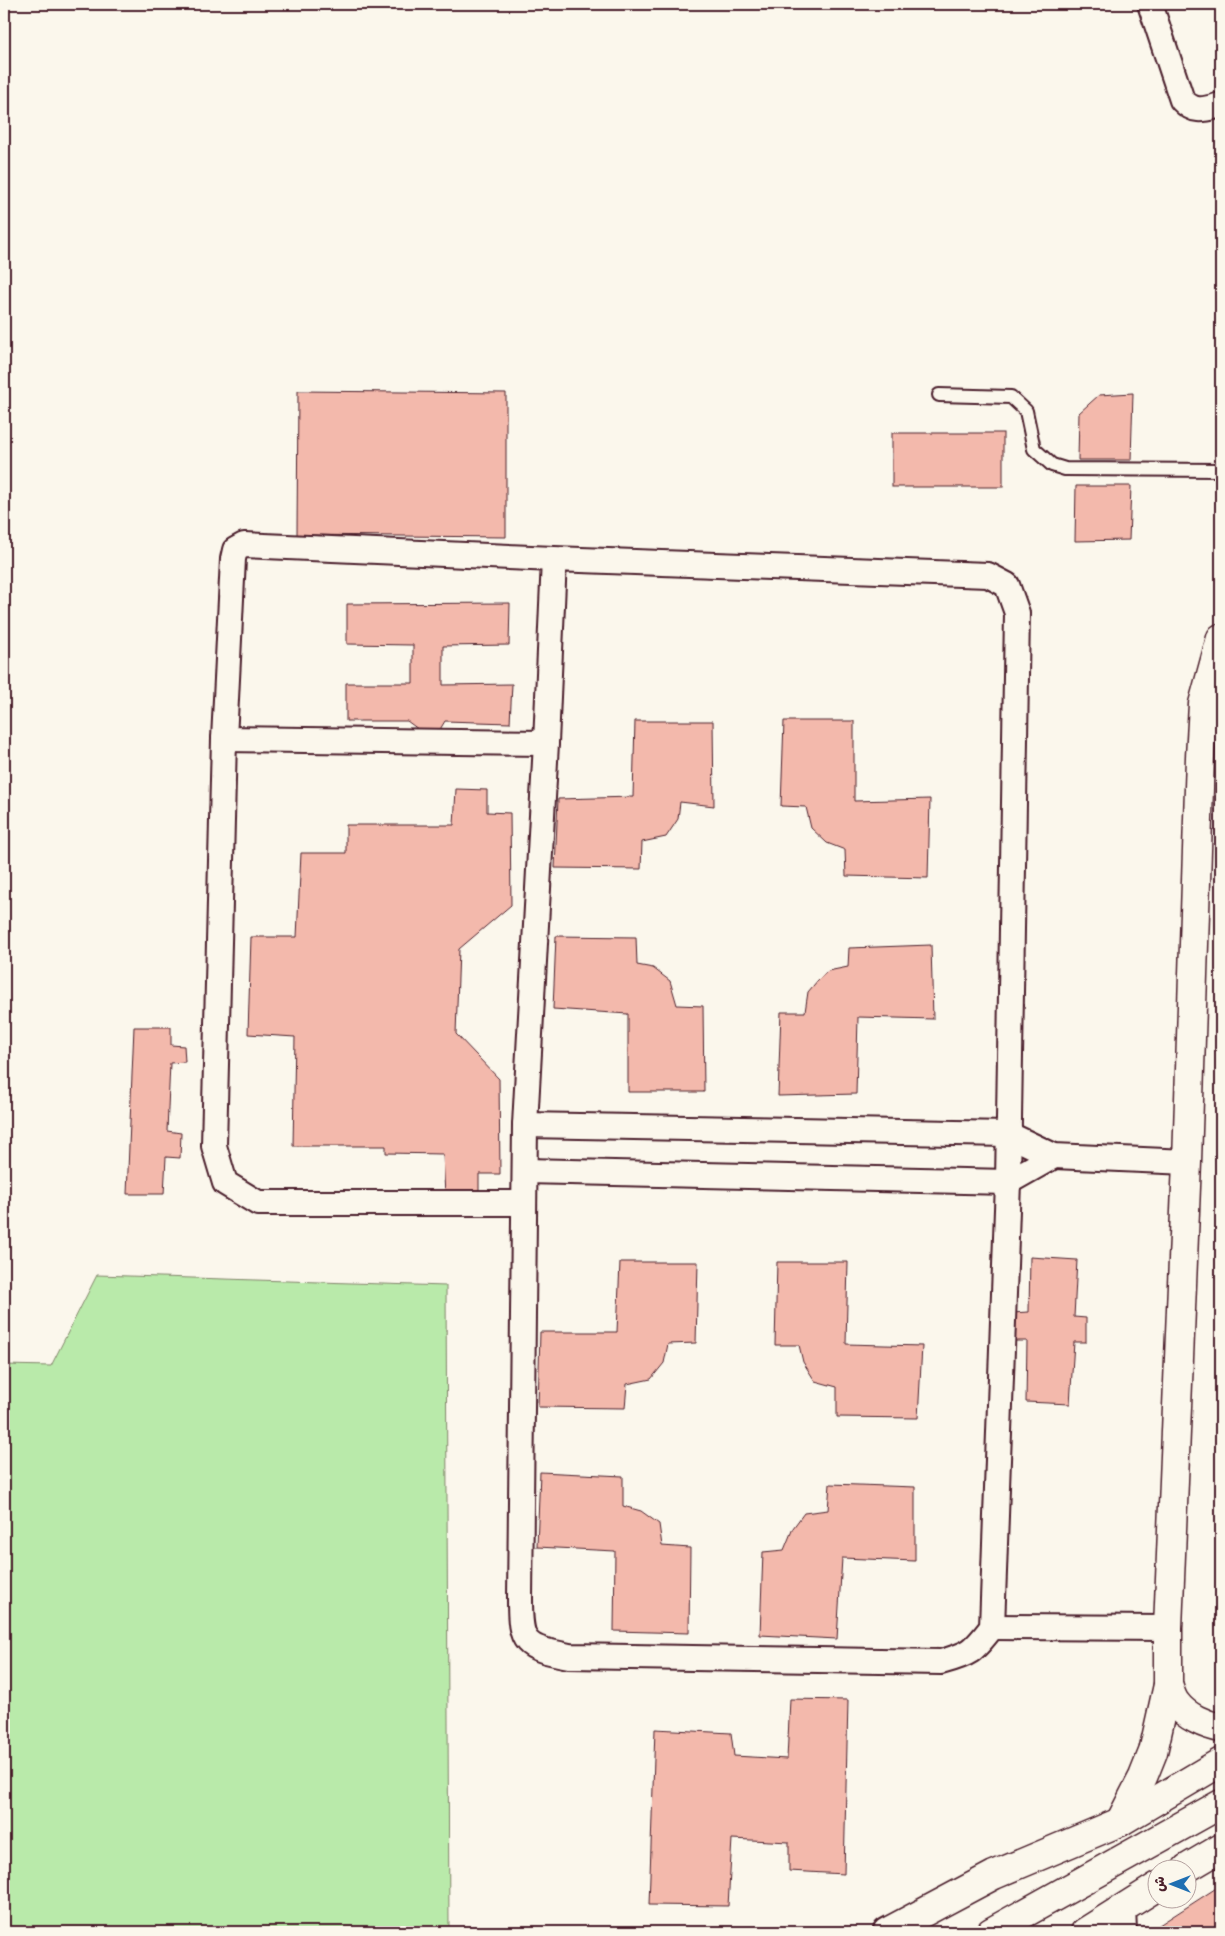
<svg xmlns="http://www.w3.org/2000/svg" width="1225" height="1936" font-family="Itim,'Playpen Sans Arabic',sans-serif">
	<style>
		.green { fill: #b9eaaa; stroke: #82846a }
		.building { fill: #f3b9ac; stroke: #4a1f2b }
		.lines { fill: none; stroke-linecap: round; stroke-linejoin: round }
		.service-casing { stroke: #4a1f2b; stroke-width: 16 }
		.minor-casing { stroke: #4a1f2b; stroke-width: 28 }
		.tertiary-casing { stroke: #4a1f2b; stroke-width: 31 }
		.trunk-casing { stroke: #4a1f2b; stroke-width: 31 }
		.service { stroke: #fbf7ec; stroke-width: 12 }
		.minor { stroke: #fbf7ec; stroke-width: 24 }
		.tertiary { stroke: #fbf7ec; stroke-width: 28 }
		.trunk { stroke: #fbf7ec; stroke-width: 28 }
	</style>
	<rect width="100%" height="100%" fill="#fbf7ec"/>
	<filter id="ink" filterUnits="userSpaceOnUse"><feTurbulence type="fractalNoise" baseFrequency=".02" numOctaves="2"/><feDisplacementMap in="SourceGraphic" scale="10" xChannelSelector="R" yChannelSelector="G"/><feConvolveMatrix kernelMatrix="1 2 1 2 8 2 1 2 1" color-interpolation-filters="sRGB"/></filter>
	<g filter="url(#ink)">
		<!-- green -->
		<polygon class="green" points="97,1275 446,1286 449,1932 4,1932 4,1365 51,1366"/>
		<!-- building -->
		<g class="building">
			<polygon points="298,391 506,393 506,537 297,535"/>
			<polygon points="1133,393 1131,460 1078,460 1079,413 1099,395"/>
			<rect x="892" y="433" width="111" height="54"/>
			<polygon points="1076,486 1131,486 1129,540 1075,541"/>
			<polygon points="510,603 509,645 443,646 443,685 512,684 510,723 445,721 439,731 422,732 407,721 346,721 346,683 413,683 413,645 347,644 347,604"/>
			<polygon points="635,721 713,721 714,806 680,802 678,819 666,837 642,842 641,869 555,868 558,799 633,797"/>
			<polygon points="784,721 854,721 854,801 930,799 928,878 846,876 845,850 827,843 811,828 806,807 781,806"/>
			<polygon points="456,789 487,790 487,812 510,813 511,905 459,949 456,1034 499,1079 500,1174 479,1174 479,1193 445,1196 443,1154 386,1153 386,1146 293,1146 295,1037 248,1034 251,937 297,937 301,853 346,853 346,825 454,825"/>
			<polygon points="556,936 636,937 637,965 653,968 670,981 677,1005 703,1006 704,1092 628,1092 628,1014 553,1009"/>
			<polygon points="931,945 933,1019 858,1017 856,1094 778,1096 781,1012 805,1012 808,992 818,980 828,971 848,967 849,948"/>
			<polygon points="134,1027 171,1027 171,1045 184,1046 185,1062 170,1063 167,1131 181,1133 180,1158 166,1157 164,1194 127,1194"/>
			<polygon points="1030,1257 1077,1260 1074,1317 1086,1318 1086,1342 1074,1342 1070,1404 1026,1402 1027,1341 1011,1341 1011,1313 1029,1312"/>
			<polygon points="620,1262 698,1262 696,1343 668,1344 664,1363 651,1379 627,1384 625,1408 538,1407 540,1332 617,1332"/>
			<polygon points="777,1262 848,1262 846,1344 922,1346 918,1418 837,1417 837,1387 815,1381 803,1362 799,1345 775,1345"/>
			<polygon points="540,1472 623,1476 623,1506 641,1511 659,1524 662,1546 690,1548 689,1633 614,1631 615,1551 537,1547"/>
			<polygon points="830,1484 915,1487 915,1561 842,1558 837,1639 760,1635 763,1552 784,1550 793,1528 804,1513 828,1510"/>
			<polygon points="790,1699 848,1700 844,1874 789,1871 789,1842 732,1839 728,1906 649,1905 655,1729 731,1733 734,1756 787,1759"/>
			<polygon points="1221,1885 1221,1932 1153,1932 1153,1929"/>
		</g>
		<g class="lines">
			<defs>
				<polyline id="service" points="939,395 1011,397 1026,411 1034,449 1052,465 1065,469 1221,470"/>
				<g id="minor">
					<path d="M1150,4l32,96c13,14 23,9 39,5"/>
					<polyline points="224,739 546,743"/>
					<polyline points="525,1125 1008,1134 1054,1156 1187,1162"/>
					<polyline points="525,1171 1008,1182 1054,1156"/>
					<path d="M523,1203h-265l-33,-20 -11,-37 10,-407 9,-180 2,-9 9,-5 310,14 434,16 19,10 10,28 -9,569 -16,445c-19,25 -22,27 -51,35l-372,-6c-45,-9 -49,-11 -49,-58l5,-473 21,-382 8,-184"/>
					<polyline points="992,1627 1168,1628"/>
					<polyline points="1123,1907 1124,1932"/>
				</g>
				<g id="tertiary">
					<path d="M1168,1685c2,5 4,13 8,18 10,14 30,22 45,25"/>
					<polyline points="1120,1822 1143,1777 1153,1752 1168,1685 1168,1628 1187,1162 1200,757 1203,704 1221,638"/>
					<polyline points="1187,1868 1221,1848"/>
					<polyline points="1085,1932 1158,1886"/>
				</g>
				<g id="trunk">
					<polyline points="887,1932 994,1875 1120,1822 1221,1762"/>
					<polyline points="991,1932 1221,1804"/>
				</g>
			</defs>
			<!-- service casing -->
			<use href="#service" class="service-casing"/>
			<!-- minor casing -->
			<use href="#minor" class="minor-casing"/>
			<!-- tertiary casing -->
			<use href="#tertiary" class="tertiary-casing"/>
			<!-- trunk casing -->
			<use href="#trunk" class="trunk-casing"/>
			<!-- service -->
			<use href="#service" class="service"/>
			<!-- minor -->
			<use href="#minor" class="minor"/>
			<!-- tertiary -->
			<use href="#tertiary" class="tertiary"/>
			<!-- trunk -->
			<use href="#trunk" class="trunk"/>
		</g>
	</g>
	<!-- margin -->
	<rect width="1225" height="1936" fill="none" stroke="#fbf7ec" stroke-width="20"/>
	<rect x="10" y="10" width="1205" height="1916" fill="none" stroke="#4a1f2b" stroke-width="2" filter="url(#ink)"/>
	<!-- north arrow -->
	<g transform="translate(1172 1884) rotate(270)"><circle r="24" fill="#fbf7ec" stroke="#b4a19f"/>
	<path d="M0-4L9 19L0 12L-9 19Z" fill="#1f6fb2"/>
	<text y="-8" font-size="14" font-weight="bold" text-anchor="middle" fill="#4a1f2b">ش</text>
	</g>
</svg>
